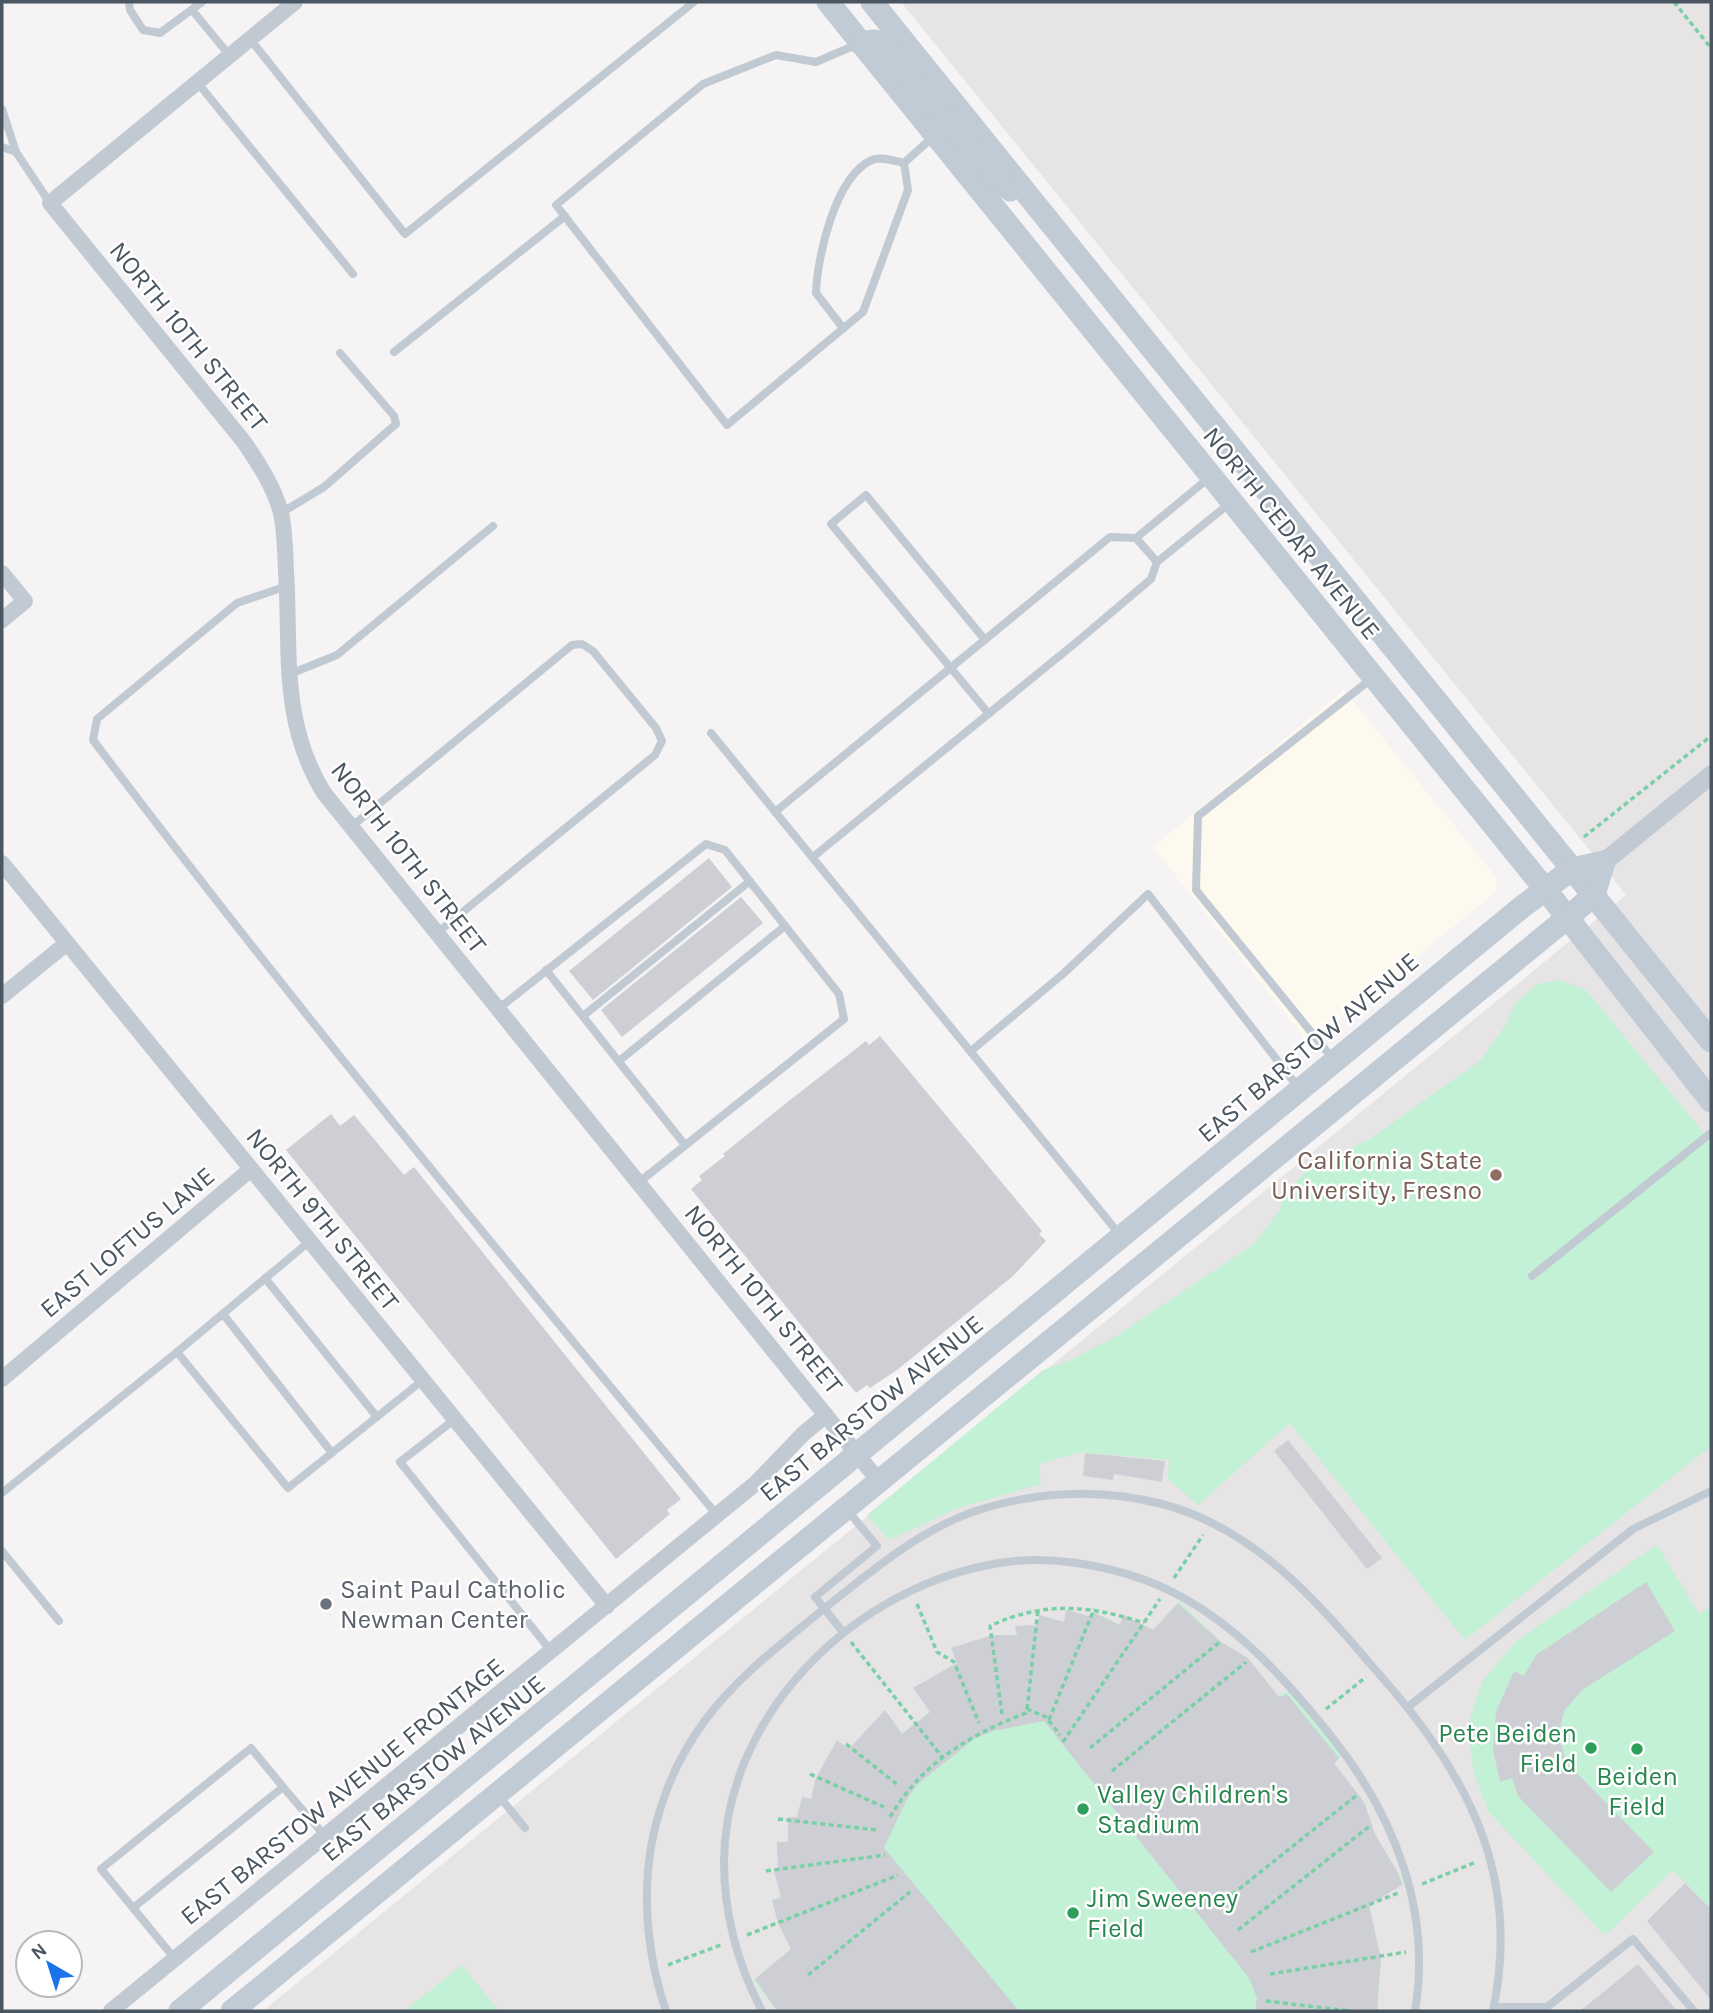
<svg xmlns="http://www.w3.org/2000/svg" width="1713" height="2013" font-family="Karla,sans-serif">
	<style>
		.commercial { fill: #fdf9ef }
		.education { fill: #e6e4e5 }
		.green { fill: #c3f1d5 }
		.building { fill: #cdcfd5 }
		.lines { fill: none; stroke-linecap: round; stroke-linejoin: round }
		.path { stroke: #7ad0a6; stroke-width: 3.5; stroke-dasharray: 5 3.5; stroke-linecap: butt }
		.service { stroke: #c1cad2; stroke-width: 8 }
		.minor { stroke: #c1cad2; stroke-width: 16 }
		.tertiary { stroke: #c1cad2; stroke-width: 19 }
		.secondary { stroke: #c1cbd6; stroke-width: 23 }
		.education-dot { fill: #8d6e63; stroke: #fff; stroke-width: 2.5 }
		.worship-dot { fill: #6b7280; stroke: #fff; stroke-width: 2.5 }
		.leisure-dot { fill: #2e9e5b; stroke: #fff; stroke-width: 2.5 }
		.labels { text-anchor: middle; stroke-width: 5; stroke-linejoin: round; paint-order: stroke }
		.street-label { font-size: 26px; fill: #4a5661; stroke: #fff }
		.education-label { font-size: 26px; fill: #785e54; stroke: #fff; text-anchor: end }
		.worship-label { font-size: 26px; fill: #5b616d; stroke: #fff; text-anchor: start }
		.leisure-label { font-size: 26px; fill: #27864d; stroke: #fff; text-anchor: start }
	</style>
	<rect width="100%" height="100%" fill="#f5f3f3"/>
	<!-- commercial -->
	<polygon class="commercial" points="1344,690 1497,878 1496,892 1309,1044 1153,847"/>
	<!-- education -->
	<polygon class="education" points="901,2 1711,2 1711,2011 263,2011 1626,895"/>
	<!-- green -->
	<g class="green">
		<polygon points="1559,980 1586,990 1711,1142 1711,1446 1465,1640 1290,1423 1198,1505 1168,1479 1169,1460 1080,1452 1039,1464 1041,1484 958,1508 889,1540 867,1515 1043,1370 1071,1360 1118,1335 1255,1243 1279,1211 1286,1193 1310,1167 1370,1139 1481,1060 1507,1023 1514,1005 1524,995 1538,984"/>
		<polygon points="1657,1545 1699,1614 1711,1607 1711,1909 1673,1870 1605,1936 1488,1811 1473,1770 1468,1725 1482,1682 1516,1641"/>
		<polygon points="1179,1601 1221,1642 1248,1658 1278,1696 1289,1690 1342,1756 1334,1764 1364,1802 1375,1834 1404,1883 1369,1905 1381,1959 1377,2011 777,2011 753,1980 791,1949 778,1923 772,1900 781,1897 774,1870 778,1869 777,1842 788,1842 788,1817 797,1817 802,1797 811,1799 816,1778 837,1740 849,1749 885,1710 902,1733 930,1712 913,1688 957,1663 951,1648 993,1635 1016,1635 1015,1626 1038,1625 1039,1615 1064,1622 1066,1610 1092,1617 1093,1612 1120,1624 1123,1615 1153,1630"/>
		<polygon points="462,1965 499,2011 404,2011"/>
	</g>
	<!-- building -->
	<g class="building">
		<polygon points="709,858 732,887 593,1000 569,971"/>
		<polygon points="741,897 763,923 622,1037 601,1010"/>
		<polygon points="880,1036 1042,1231 1039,1234 1046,1241 1013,1276 897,1370 870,1388 867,1385 856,1393 691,1189 702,1180 699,1176 725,1156 723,1154 790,1100 866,1041 869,1045"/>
		<polygon points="331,1114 340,1126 354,1115 404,1175 414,1167 681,1499 667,1510 670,1514 616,1559 286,1150"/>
		<polygon points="1288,1440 1382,1558 1367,1569 1274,1451"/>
		<polygon points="1085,1453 1165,1461 1162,1482 1114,1474 1113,1480 1083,1476"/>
		<polygon points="1646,1582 1675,1631 1582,1690 1564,1711 1558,1736 1567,1763 1654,1852 1611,1892 1518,1796 1512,1778 1500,1782 1493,1750 1496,1712 1514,1671 1524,1676 1536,1655"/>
		<polygon points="1178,1603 1221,1642 1248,1658 1279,1697 1287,1694 1339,1758 1334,1763 1364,1802 1375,1834 1398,1873 1402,1885 1369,1905 1381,1959 1377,2011 1255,2011 1257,1998 1249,1978 1044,1721 993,1731 974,1739 918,1784 907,1799 884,1848 1019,2011 777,2011 755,1979 791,1949 778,1923 772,1900 781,1898 774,1870 778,1870 777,1842 788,1842 788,1817 797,1817 802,1797 811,1799 816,1778 837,1740 849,1749 885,1710 902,1734 930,1712 913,1688 957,1663 951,1648 993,1635 1017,1635 1015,1626 1038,1625 1039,1615 1064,1622 1066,1610 1092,1617 1093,1612 1120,1625 1123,1615 1153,1630"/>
		<polygon points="1685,1883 1711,1909 1711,2000 1647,1921"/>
		<polygon points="1638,1964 1677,2011 1580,2011"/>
	</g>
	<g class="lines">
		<!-- path -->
		<g class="path">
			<polyline points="1674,2 1711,48"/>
			<polyline points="1584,837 1711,736"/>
			<polyline points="814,1446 821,1448 825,1446"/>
			<polyline points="1174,1578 1203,1535"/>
			<polyline points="917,1604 937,1652 954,1662 979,1723"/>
			<polyline points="851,1642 943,1758"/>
			<polyline points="1027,1709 1038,1610"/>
			<polyline points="1326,1709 1366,1677"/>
			<path d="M1002,1714l-12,-88c53,-25 100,-21 154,-3"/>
			<polyline points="1049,1720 1094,1609"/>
			<polyline points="1063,1742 1160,1599"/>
			<polyline points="846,1744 898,1785"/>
			<polyline points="1090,1748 1221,1641"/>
			<polyline points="1112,1771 1246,1662"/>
			<polyline points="810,1774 884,1807"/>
			<path d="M890,1817c32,-54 79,-82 136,-104l1,-4 19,8 14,18"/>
			<polyline points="778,1819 877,1830"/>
			<polyline points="766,1871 885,1855"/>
			<polyline points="1422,1884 1476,1862"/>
			<polyline points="1219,1905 1357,1795"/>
			<polyline points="1238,1930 1371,1825"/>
			<polyline points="747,1935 898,1875"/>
			<polyline points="1251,1952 1398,1893"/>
			<polyline points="668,1965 723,1944"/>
			<polyline points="1270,1974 1406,1952"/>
			<polyline points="808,1975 910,1892"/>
			<polyline points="1266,2001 1350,2011"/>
		</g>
		<!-- service -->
		<g class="service">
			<polyline points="129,2 130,10 143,30 160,33 202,2"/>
			<polyline points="192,10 230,56"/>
			<polyline points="250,39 405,234 694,2"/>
			<polyline points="858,44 816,62 776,55 703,84 556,205 727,425 863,312 908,190 904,163 935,135"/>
			<polyline points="197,82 353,274"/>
			<polyline points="2,109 16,152 50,203"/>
			<polyline points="2,147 16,152"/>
			<path d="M843,328l-27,-35c1,-35 19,-117 56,-133 9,-4 23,1 32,3"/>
			<polyline points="394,352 565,216"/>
			<polyline points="281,513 324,487 396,424 394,416 340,353"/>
			<polyline points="1136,538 1157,562"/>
			<path d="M287,586l-50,17 -140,116 -4,21c200,265 412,520 624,775"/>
			<polyline points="985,640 866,495 831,524 989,714"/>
			<polyline points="290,674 337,655 493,526"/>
			<polyline points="711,733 1120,1235"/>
			<polyline points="775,812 1110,537 1136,538 1210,477"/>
			<polyline points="351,827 572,645 582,644 593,651 656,728 662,741 655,755 437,933"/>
			<polyline points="813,857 1079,640 1151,579 1157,562 1230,503"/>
			<polyline points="546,970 685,1145"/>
			<polyline points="498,1009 706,844 725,850 839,994 844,1019 638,1183"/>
			<polyline points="583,1016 750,881"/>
			<polyline points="971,1051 1063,974 1148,894 1298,1087"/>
			<polyline points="1333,1059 1196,890 1198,816 1371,679"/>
			<polyline points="619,1061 785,926"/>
			<polyline points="310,1241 177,1352 288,1488 423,1380"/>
			<polyline points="1532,1276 1711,1133"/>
			<polyline points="265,1278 377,1417"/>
			<polyline points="223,1314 332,1453"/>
			<polyline points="455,1419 400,1462 551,1651"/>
			<polyline points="2,1493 177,1352"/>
			<polyline points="2,1551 59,1621"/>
			<polyline points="843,1632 815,1597 877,1546 848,1511"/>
			<polyline points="1408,1707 1633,1529 1711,1491"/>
			<polyline points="283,1787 325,1836"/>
			<polyline points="499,1796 525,1828"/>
			<path d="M133,1908l150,-121 -32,-39 -150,121c25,30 49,60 74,90"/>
			<polyline points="1494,2007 1547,2007 1633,1939 1694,2011"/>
			<path d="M666,2011c-23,-68 -27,-144 -2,-213 9,-27 25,-56 42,-79 30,-40 71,-72 109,-103 52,-41 105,-89 170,-108 58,-17 118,-19 177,-4 102,27 164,109 230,185 82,96 128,194 101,322"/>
			<path d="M762,2011c-24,-46 -38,-96 -38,-149 1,-149 132,-276 275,-299 47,-8 102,1 146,17 78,29 136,93 186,156 63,79 101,174 84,275"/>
		</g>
		<!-- minor -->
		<g class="minor">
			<path d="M295,2l-245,201 194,239c15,22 30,45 37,71 4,18 4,39 5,58 5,80 -6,151 38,222l554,687"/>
			<polyline points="2,573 25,601 2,620"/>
			<polyline points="2,863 607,1606"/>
			<polyline points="2,996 67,943"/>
			<polyline points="2,1379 251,1169"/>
			<polyline points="111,2011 756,1483 803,1434 826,1415"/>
		</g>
		<!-- tertiary -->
		<polyline class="tertiary" points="1604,862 1711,775"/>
		<!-- secondary -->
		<g class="secondary">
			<polyline points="828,2 1545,889 1711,1101"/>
			<polyline points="872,2 1711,1041"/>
			<polyline points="860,43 875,41 887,49 991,173 1010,190"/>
			<polyline points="180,2011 1522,907 1572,869 1604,862 1594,895 1567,918 232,2011"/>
		</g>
	</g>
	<!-- markers -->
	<circle class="education-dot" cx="1496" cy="1175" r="7"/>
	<circle class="worship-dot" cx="326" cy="1604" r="7"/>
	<g class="leisure-dot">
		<circle cx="1591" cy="1748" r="7"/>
		<circle cx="1637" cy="1749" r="7"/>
		<circle cx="1083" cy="1809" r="7"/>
		<circle cx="1073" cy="1913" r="7"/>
	</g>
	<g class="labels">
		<!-- street labels -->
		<g class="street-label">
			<text transform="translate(189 336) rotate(51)" y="9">NORTH 10TH STREET</text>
			<text transform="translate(1292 533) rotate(51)" y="9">NORTH CEDAR AVENUE</text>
			<text transform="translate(409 857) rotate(52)" y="9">NORTH 10TH STREET</text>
			<text transform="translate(1308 1047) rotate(-40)" y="9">EAST BARSTOW AVENUE</text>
			<text transform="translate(323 1219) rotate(51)" y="9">NORTH 9TH STREET</text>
			<text transform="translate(127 1242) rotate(-40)" y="9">EAST LOFTUS LANE</text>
			<text transform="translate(764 1299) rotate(51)" y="9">NORTH 10TH STREET</text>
			<text transform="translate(871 1408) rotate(-39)" y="9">EAST BARSTOW AVENUE</text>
			<text transform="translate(433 1768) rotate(-39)" y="9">EAST BARSTOW AVENUE</text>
			<text transform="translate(342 1791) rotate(-39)" y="9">EAST BARSTOW AVENUE FRONTAGE</text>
		</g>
		<!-- education labels -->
		<g class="education-label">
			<text x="1482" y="1169">California State<tspan x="1482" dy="30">University, Fresno</tspan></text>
		</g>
		<!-- worship labels -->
		<g class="worship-label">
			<text x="340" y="1598">Saint Paul Catholic<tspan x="340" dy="30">Newman Center</tspan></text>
		</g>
		<!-- leisure labels -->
		<g class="leisure-label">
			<text x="1577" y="1742" text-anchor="end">Pete Beiden<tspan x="1577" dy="30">Field</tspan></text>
			<text x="1637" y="1785" text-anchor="middle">Beiden<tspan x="1637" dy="30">Field</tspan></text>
			<text x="1097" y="1803">Valley Children's<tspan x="1097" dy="30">Stadium</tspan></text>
			<text x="1087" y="1907">Jim Sweeney<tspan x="1087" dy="30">Field</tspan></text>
		</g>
	</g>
	<!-- border -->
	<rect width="1713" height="2013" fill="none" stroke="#4a5661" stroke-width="7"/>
	<!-- north arrow -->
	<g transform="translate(49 1964) rotate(321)"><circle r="33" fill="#ffffff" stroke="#b7bbc0" stroke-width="2"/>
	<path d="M0-5L12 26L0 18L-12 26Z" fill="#1a73e8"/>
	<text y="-10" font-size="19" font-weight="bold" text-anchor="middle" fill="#4a5661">N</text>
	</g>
</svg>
